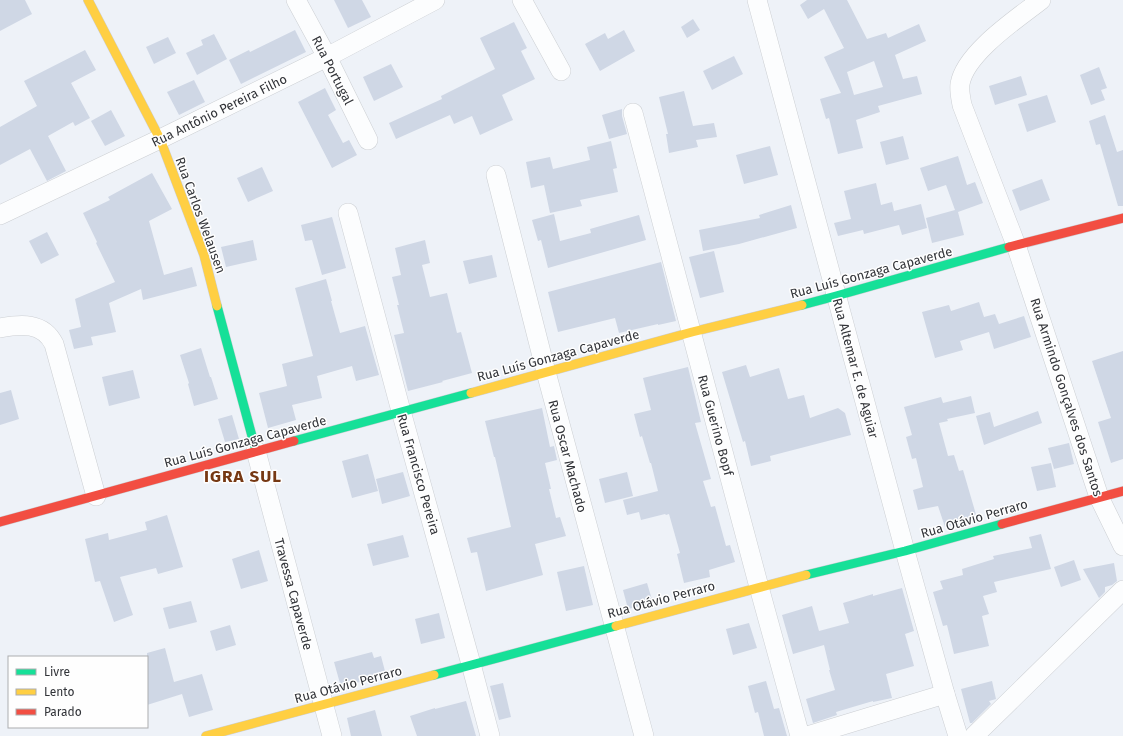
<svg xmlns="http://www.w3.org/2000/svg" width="1123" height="736" font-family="'Fira Sans',sans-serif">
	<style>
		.building { fill: #cfd7e5; fill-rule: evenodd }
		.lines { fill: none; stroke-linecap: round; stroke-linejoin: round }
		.street-casing { stroke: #cccfd3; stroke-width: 20 }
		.fast-casing { stroke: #cccfd3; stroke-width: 10 }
		.slow-casing { stroke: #cccfd3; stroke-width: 10 }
		.jam-casing { stroke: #cccfd3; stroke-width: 10 }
		.street { stroke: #fcfdfe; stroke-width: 19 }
		.fast { stroke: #16e098; stroke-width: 9 }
		.slow { stroke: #ffcf43; stroke-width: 9 }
		.jam { stroke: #f24e42; stroke-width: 9 }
		.labels { text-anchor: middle; stroke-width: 3; stroke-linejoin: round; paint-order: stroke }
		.street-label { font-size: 13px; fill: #323439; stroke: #fefefe }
		.district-label { font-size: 17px; font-weight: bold; letter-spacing: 1px; fill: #763813; stroke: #fefefe }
	</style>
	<rect width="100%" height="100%" fill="#eef2f8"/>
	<!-- building -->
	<g class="building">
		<polygon points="0,0 25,0 32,14 0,31"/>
		<polygon points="334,0 362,0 371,17 348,28"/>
		<path d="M807,0h40l20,39 19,-6 2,5 31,-14 7,17 -31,14 8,24 14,-3 5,18 -44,12 2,6 -24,8 7,28 -25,6 -9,-36 -3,1 -6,-20 21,-6 -17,-36 20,-9 -20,-39 -16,10 -8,-14zM874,61l9,26 -29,8 -7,-23z"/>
		<polygon points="693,19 700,30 687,38 681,27"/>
		<polygon points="514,22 527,48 521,51 535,79 502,95 513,120 480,135 472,116 454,124 450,115 396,139 389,123 442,99 441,96 495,69 480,38"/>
		<polygon points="295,30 306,52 241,84 229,60 249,50 250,52"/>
		<polygon points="624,30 635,51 600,71 585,44 605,33 608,39"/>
		<polygon points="214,34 227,59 197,75 186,53 203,45 201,40"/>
		<polygon points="168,37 176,53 154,64 146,47"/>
		<polygon points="85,50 96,70 71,83 90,118 75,126 73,122 48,136 66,171 47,181 30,149 0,165 0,127 37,106 24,81"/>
		<polygon points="734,56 743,74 712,90 703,71"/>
		<polygon points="391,64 403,87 374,101 363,77"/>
		<polygon points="1099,67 1107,88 1101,90 1105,100 1091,105 1080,75"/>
		<polygon points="1021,76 1027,95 995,105 989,86"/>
		<polygon points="194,80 205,102 179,115 167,92"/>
		<polygon points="325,88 336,110 328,115 343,143 349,140 357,155 332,168 298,102"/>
		<polygon points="684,91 693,126 714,123 717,137 696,140 698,147 669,153 666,134 668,134 659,97"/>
		<polygon points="1047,95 1056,122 1027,132 1018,104"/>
		<polygon points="622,109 622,116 627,134 609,139 602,115"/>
		<polygon points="111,110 125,136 105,146 91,121"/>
		<polygon points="1105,115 1117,152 1123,150 1123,206 1118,206 1100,144 1096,145 1089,121"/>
		<polygon points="903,136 909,159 886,165 880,142"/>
		<polygon points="611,141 617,168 613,169 618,192 580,200 582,206 550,213 544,185 531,188 526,162 550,157 553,169 590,160 587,147"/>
		<polygon points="770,146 778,175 744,184 736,155"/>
		<polygon points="958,156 967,185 975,182 983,203 958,212 964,235 932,243 926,218 955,210 946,185 928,191 920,168"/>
		<polygon points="262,167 273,191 248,202 237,178"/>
		<polygon points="152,173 172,209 149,221 164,275 192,267 197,286 143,300 141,289 109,303 116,332 91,337 93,345 74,349 69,330 81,327 75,299 115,282 96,243 97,242 83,213 110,200 108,197"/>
		<polygon points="1042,179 1050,200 1020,211 1012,190"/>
		<polygon points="876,183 881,205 892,202 894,211 921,204 927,228 902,235 899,225 864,234 863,230 838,236 834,223 851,219 844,191"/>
		<polygon points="791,205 797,228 739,244 703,251 699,230 760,218 759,215"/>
		<polygon points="554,214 560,241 591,233 590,229 639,215 646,240 548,268 541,240 538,241 532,220"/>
		<polygon points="332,217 346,268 322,275 312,240 305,241 301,225"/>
		<polygon points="47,232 59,255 41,264 29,241"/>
		<polygon points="253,240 257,260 226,267 221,247"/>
		<polygon points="425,240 430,263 422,265 430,297 447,293 457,333 461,332 472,373 442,381 443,382 408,391 394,335 404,333 397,305 399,305 392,277 401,275 395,248"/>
		<polygon points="714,251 724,292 700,298 689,257"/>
		<polygon points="492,255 497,277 469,284 463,261"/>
		<polygon points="661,262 676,321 658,325 658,324 619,333 615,318 558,332 548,292"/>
		<polygon points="326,279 332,301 331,301 340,333 365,326 379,375 356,381 352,366 317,376 322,398 292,405 296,420 268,428 259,393 287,386 282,364 313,356 295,288"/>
		<polygon points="979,302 984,317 995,314 999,324 1024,316 1031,337 994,349 989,332 960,341 963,350 935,358 922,312 949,305 951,311"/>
		<polygon points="201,348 210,377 211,377 218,399 194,406 188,384 189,383 180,355"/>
		<polygon points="1123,351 1123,459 1111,463 1098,422 1111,418 1092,361"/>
		<polygon points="746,365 750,377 779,368 788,399 804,395 810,418 838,408 845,413 851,435 770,456 771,461 751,466 745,441 743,442 722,372"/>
		<polygon points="688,367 701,422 695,423 711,479 703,481 711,507 715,506 726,546 730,545 735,562 709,570 710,577 684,583 677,554 680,553 669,514 666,515 665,514 641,520 639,512 627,515 623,500 658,491 651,463 650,463 642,436 640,437 634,414 651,410 643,378"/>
		<polygon points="133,370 140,398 109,406 102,377"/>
		<polygon points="11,390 19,419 0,425 0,393"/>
		<polygon points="971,396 975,413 947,419 948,421 939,423 948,456 954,455 959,471 963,470 977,518 945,527 938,506 918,510 913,490 923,487 916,458 912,459 906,437 912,435 904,407 941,397 943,403"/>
		<polygon points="542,408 550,447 554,446 557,460 545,463 551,489 549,489 556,518 560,517 566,536 535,544 543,575 486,591 477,552 471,553 467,538 511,527 495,457 494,457 485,421"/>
		<polygon points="1038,411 1042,423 984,445 976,416 990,412 994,427"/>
		<polygon points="232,415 239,439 225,442 218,419"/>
		<polygon points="1069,443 1074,464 1054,469 1048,448"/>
		<polygon points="368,454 378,491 352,498 342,461"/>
		<polygon points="1051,463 1056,487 1037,491 1031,467"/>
		<polygon points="403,472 410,496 382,504 376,479"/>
		<polygon points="627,472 633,496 605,503 599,479"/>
		<polygon points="167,515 183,567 158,574 156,568 120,577 133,615 114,622 100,581 95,582 85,539 108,533 109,540 147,530 145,522"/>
		<polygon points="1041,534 1051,569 994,582 997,592 983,596 989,614 982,616 989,646 954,654 947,625 943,626 933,592 943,589 940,581 963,575 962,569 994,559 993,556 1032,548 1029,537"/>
		<polygon points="403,535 409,557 373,566 367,544"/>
		<polygon points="259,550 268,581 241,589 232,559"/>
		<polygon points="1074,560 1081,580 1061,587 1054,567"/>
		<polygon points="1114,563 1117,581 1112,585 1105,587 1105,592 1099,598 1083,569"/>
		<polygon points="584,566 593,605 566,611 557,572"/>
		<polygon points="647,583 653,603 628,609 623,590"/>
		<polygon points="902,588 914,631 905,634 914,666 886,674 892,698 873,702 873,701 836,712 837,715 813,723 806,699 835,690 829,670 830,670 824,645 793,654 782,615 812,606 819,631 849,623 843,603 873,594 873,596"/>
		<polygon points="191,601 197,622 169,629 163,608"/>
		<polygon points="439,613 445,638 421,644 415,619"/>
		<polygon points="749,623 757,648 733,655 726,629"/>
		<polygon points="230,625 236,645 216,651 210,631"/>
		<polygon points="165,648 174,682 202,674 213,710 189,717 182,694 147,705 147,653"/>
		<polygon points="372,652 374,658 381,656 386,675 341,687 334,662"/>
		<polygon points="766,681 774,709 779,708 787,736 764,736 758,712 755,713 748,686"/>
		<polygon points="992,681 996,699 989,701 991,704 972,723 970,723 961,689"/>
		<polygon points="503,683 511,717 499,720 490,686"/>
		<polygon points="466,701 476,736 417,736 410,716 435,708 435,709"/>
		<polygon points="375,710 382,736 351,736 347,718"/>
	</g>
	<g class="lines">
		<defs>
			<g id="street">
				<polyline points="296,0 327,57 368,140"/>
				<polyline points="522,0 561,71"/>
				<polyline points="757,0 905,551 945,694 958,736"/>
				<path d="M1041,0c-23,18 -76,53 -81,84 -1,7 1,15 2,21l54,140 83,252 24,49"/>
				<polyline points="633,113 759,587 800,736"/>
				<polyline points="496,175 546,372 644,736"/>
				<polyline points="348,213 401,411 471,664 490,736"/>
				<polyline points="0,215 160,139 327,57 435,0"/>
				<path d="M0,328c21,-4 43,-6 54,16l42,152"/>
				<polyline points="256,451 332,736"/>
				<polyline points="807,736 945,694"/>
				<polyline points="974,736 1123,590"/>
			</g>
			<g id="fast">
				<polyline points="802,305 836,296 1009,247"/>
				<polyline points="217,306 256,451"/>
				<polyline points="294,441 471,393"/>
				<polyline points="806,575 905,551 1002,524"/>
				<polyline points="434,675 616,626"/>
			</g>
			<g id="slow">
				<polyline points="88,0 160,139 204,255 217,306"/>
				<polyline points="471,393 692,332 802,305"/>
				<polyline points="616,626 806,575"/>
				<polyline points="206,736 434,675"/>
			</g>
			<g id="jam">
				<polyline points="1009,247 1123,218"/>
				<polyline points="0,522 294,441"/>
				<polyline points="1002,524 1123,491"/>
			</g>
		</defs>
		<!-- street casing -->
		<use href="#street" class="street-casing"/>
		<!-- fast casing -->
		<use href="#fast" class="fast-casing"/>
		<!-- slow casing -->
		<use href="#slow" class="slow-casing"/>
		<!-- jam casing -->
		<use href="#jam" class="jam-casing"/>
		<!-- street -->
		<use href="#street" class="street"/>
		<!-- fast -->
		<use href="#fast" class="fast"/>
		<!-- slow -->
		<use href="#slow" class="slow"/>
		<!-- jam -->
		<use href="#jam" class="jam"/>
	</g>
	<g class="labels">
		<!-- street labels -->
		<g class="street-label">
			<text transform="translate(333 70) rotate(63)" y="5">Rua Portugal</text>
			<text transform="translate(219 110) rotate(-26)" y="5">Rua Antônio Pereira Filho</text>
			<text transform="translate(201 215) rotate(70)" y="5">Rua Carlos Welausen</text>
			<text transform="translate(871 272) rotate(-15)" y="5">Rua Luís Gonzaga Capaverde</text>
			<text transform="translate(558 355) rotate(-15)" y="5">Rua Luís Gonzaga Capaverde</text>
			<text transform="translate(856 368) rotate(75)" y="5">Rua Altemar E. de Aguiar</text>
			<text transform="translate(1067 397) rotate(72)" y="5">Rua Armindo Gonçalves dos Santos</text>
			<text transform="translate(716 425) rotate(75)" y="5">Rua Guerino Bopf</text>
			<text transform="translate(245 441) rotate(-15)" y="5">Rua Luís Gonzaga Capaverde</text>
			<text transform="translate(568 456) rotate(75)" y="5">Rua Oscar Machado</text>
			<text transform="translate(419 474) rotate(74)" y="5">Rua Francisco Pereira</text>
			<text transform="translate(974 518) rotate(-16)" y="5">Rua Otávio Perraro</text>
			<text transform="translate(294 594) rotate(75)" y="5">Travessa Capaverde</text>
			<text transform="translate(661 599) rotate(-15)" y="5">Rua Otávio Perraro</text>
			<text transform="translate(348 684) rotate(-15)" y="5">Rua Otávio Perraro</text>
		</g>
		<!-- district labels -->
		<g class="district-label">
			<text x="243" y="482">IGRA SUL</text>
		</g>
	</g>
	<!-- legend -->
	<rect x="8" y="656" width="140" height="72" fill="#fefefe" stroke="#acadaf"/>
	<rect x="16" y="669" width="20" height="6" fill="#16e098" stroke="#acadaf"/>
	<text x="44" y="676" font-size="12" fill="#323439">Livre</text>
	<rect x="16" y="689" width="20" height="6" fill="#ffcf43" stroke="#acadaf"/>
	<text x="44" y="696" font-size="12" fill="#323439">Lento</text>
	<rect x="16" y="709" width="20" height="6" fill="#f24e42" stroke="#acadaf"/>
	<text x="44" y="716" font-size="12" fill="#323439">Parado</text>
</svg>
